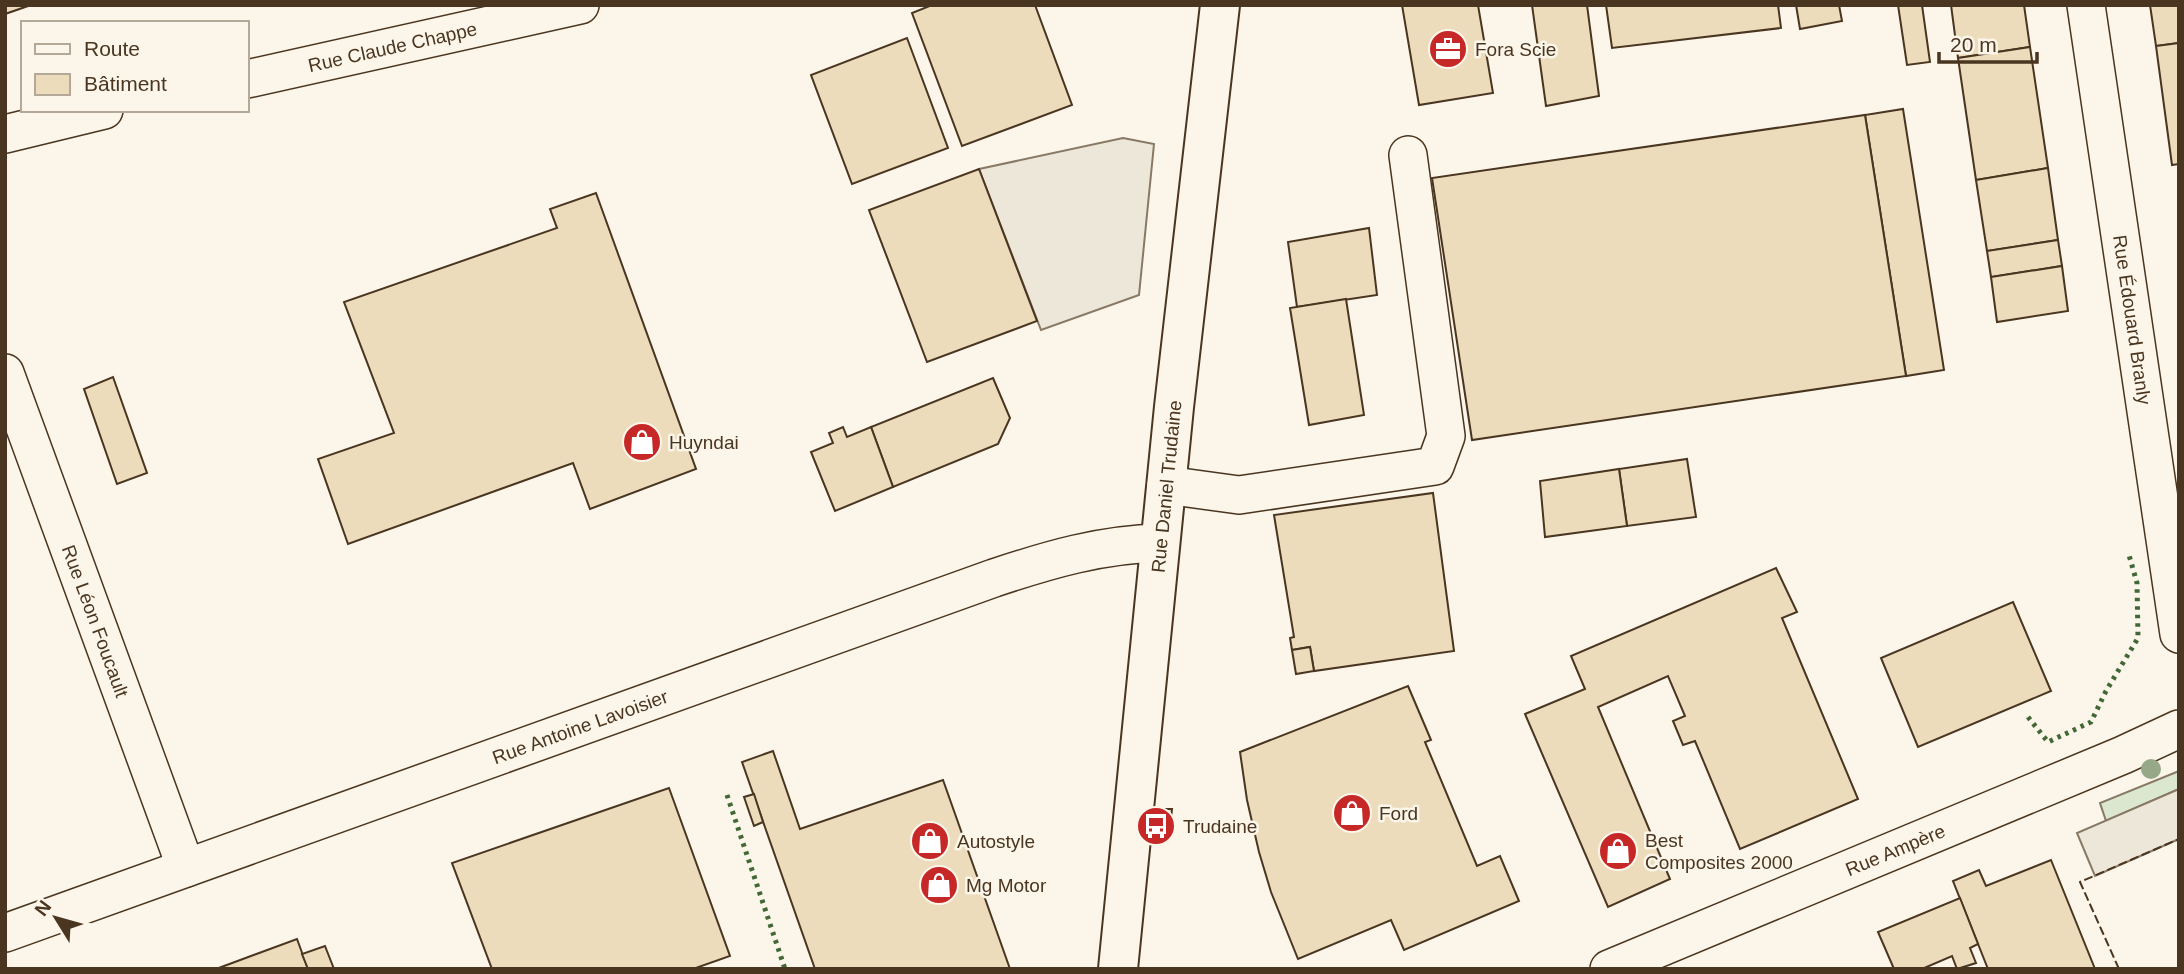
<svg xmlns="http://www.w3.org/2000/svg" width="2184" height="974" font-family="Helvetica,sans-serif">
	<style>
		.green { fill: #dce7d0; stroke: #887966; stroke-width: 2 }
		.parking { fill: #ede7d9; stroke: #887966; stroke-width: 2 }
		.building { fill: #ecdcbc; stroke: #4a3520; stroke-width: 2 }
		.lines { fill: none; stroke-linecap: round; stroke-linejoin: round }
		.minor-casing { stroke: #4a3520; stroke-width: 40 }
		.major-casing { stroke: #4a3520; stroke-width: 42 }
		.minor { stroke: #fbf6e9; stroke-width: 37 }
		.major { stroke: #fbf6e9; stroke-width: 38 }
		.hedge { stroke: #436837; stroke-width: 5; stroke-dasharray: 3.5 5; stroke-linecap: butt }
		.fence { stroke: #4a3520; stroke-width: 2; stroke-dasharray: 9 3.5; stroke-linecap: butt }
		.tree { fill: #96a887 }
		.labels { text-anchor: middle; stroke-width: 5; stroke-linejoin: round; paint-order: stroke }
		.street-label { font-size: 19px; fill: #4a3520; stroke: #fbf6e9 }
		.poi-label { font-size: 19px; fill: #4a3520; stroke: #fbf6e9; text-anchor: start }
	</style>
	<rect width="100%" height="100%" fill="#fbf6e9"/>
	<!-- green -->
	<polygon class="green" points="2179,771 2179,789 2106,821 2100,803"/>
	<!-- parking -->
	<g class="parking">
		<polygon points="1123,138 1154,144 1139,295 1041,330 979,169"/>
		<polygon points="2179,789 2179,839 2095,876 2077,833"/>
	</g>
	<!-- building -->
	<g class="building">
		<polygon points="5,5 31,5 5,14"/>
		<polygon points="932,5 1035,5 1072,105 962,146 912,13"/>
		<polygon points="1402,5 1478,5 1493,93 1419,105"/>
		<polygon points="1532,5 1587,5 1599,96 1546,106"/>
		<polygon points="1606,5 1778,5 1781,28 1612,48"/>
		<polygon points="1796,5 1839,5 1842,21 1800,29"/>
		<polygon points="1898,5 1922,5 1930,62 1907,65"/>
		<polygon points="1951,5 2024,5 2030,47 1958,58"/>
		<polygon points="2150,5 2179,5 2179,43 2156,46"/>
		<polygon points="907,38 948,148 852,184 811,75"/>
		<polygon points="2179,43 2179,164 2172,165 2156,46"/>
		<polygon points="2030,47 2048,168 1976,180 1958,58"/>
		<polygon points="1903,109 1944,370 1906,376 1865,115"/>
		<polygon points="1865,115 1906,376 1472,440 1432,178"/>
		<polygon points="2048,168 2058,240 1987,251 1976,180"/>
		<polygon points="979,169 1037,321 927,362 869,210"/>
		<polygon points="596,193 696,469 590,509 573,463 348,544 318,459 394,433 344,302 557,228 550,209"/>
		<polygon points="1369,228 1377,295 1297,307 1288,242"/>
		<polygon points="2058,240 2062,266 1991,277 1987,251"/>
		<polygon points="2062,266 2068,311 1997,322 1991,277"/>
		<polygon points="1346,299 1364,415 1309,425 1290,308"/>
		<polygon points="113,377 147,473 117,484 84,389"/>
		<polygon points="993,378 1010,418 998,444 893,487 871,427"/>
		<polygon points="843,427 847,437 871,427 893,487 835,511 811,452 833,443 829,433"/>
		<polygon points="1687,459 1696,517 1627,526 1619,469"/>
		<polygon points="1619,469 1627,526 1545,537 1540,481"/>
		<polygon points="1433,493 1454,651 1314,671 1310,647 1292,650 1290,638 1294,637 1274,515"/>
		<polygon points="1776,568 1797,612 1782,618 1858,799 1740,849 1695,741 1683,745 1673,721 1685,716 1668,676 1598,707 1670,879 1608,907 1525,714 1585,689 1571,656"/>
		<polygon points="2013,602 2051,691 1918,747 1881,658"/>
		<polygon points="1310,647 1314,671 1296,674 1292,650"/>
		<polygon points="1408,686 1431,740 1425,742 1477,866 1500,856 1519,901 1404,950 1391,920 1298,959 1271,892 1259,852 1247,800 1240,752"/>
		<polygon points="773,751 800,829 943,780 1010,969 815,969 742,762"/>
		<polygon points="669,788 730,956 693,969 492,969 452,863"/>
		<polygon points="754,794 763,822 754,826 744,797"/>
		<polygon points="1163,809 1172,809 1170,829 1161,828"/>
		<polygon points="2051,860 2095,969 1988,969 1953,881 1979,870 1986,886"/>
		<polygon points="1960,898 1978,944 1970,948 1976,963 1957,969 1952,956 1922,969 1894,969 1878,932"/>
		<polygon points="297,939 308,969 216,969"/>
		<polygon points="325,946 334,969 308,969 302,954"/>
	</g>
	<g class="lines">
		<defs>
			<g id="minor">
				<path id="s1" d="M2086,5l93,629"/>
				<path id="s2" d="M247,79l333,-74"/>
				<polyline points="5,134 104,110"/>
				<path id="s3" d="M5,373l181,495"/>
				<polyline points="1166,485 1239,495 1435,466 1446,436 1408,155"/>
				<path id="s4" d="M5,933l989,-355c54,-18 108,-34 166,-35"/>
				<path id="s5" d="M1609,969l514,-214 56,-26"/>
			</g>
			<g id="major">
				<path id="s6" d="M1118,969l56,-562 46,-402"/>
			</g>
		</defs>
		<!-- minor casing -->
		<use href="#minor" class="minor-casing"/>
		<!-- major casing -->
		<use href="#major" class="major-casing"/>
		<!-- minor -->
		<use href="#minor" class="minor"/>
		<!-- major -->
		<use href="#major" class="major"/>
		<!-- hedge -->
		<g class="hedge">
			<polyline points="2028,717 2048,742 2091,722 2106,691 2138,638 2137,583 2129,555"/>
			<polyline points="727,795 785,969"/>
		</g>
		<!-- fence -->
		<polyline class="fence" points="2119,969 2080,882 2179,839"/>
	</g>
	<!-- trees -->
	<circle class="tree" cx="2151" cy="769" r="10"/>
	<!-- icons -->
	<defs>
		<symbol id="office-disc" viewBox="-11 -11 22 22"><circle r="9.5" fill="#c62828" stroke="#fbf6e9"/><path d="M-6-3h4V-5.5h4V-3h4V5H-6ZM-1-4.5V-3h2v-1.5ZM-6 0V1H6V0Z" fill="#fff"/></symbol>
		<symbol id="shop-disc" viewBox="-11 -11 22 22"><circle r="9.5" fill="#c62828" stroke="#fbf6e9"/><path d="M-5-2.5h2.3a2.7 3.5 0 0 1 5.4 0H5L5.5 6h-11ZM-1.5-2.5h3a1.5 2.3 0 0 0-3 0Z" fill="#fff"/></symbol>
		<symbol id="bus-disc" viewBox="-11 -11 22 22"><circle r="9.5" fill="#c62828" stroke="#fbf6e9"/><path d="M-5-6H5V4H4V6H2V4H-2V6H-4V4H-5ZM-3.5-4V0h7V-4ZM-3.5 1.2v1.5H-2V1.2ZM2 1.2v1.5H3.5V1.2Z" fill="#fff"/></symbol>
	</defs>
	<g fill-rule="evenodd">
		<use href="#office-disc" x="1426" y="27" width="44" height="44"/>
		<use href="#shop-disc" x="620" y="420" width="44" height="44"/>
		<use href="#shop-disc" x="1330" y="791" width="44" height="44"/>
		<use href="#bus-disc" x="1134" y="804" width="44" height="44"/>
		<use href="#shop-disc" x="908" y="819" width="44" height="44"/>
		<use href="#shop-disc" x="1596" y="829" width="44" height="44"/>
		<use href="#shop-disc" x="917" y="863" width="44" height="44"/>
	</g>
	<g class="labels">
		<!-- street labels -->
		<g class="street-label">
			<text dy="7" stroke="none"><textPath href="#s2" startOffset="149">Rue Claude Chappe</textPath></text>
			<text dy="7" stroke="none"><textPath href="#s1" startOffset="318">Rue Édouard Branly</textPath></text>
			<text dy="7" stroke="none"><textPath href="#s6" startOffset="485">Rue Daniel Trudaine</textPath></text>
			<text dy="7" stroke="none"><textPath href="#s3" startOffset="264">Rue Léon Foucault</textPath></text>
			<text dy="7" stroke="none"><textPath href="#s4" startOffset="611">Rue Antoine Lavoisier</textPath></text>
			<text dy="7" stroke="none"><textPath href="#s5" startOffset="310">Rue Ampère</textPath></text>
		</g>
		<!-- poi labels -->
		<g class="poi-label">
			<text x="1475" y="56">Fora Scie</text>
			<text x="669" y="449">Huyndai</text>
			<text x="1379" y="820">Ford</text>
			<text x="1183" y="833">Trudaine</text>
			<text x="1645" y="847">Best<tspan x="1645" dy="22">Composites 2000</tspan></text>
			<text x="957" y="848">Autostyle</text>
			<text x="966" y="892">Mg Motor</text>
		</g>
	</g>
	<!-- border -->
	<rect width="2184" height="974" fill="none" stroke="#4a3520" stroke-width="14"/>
	<!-- legend -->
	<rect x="21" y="21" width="228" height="91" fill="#fbf6e9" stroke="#b4a999" stroke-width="2"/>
	<rect x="35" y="44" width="35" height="10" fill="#fbf6e9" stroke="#b4a999" stroke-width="2"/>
	<text x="84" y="56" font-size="21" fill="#4a3520">Route</text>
	<rect x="35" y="74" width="35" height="21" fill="#ecdcbc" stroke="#b4a999" stroke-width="2"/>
	<text x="84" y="91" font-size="21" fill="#4a3520">Bâtiment</text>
	<!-- north arrow -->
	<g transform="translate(56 918) rotate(307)" stroke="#fbf6e9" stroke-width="5" paint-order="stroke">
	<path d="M0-5L12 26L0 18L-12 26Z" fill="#4a3520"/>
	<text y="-10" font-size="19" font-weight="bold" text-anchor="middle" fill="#4a3520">N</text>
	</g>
	<!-- scale -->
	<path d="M1939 52v10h98v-10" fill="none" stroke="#4a3520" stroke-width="3.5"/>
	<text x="1950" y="52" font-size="21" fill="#4a3520" stroke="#fbf6e9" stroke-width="5" paint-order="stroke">20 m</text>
</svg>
